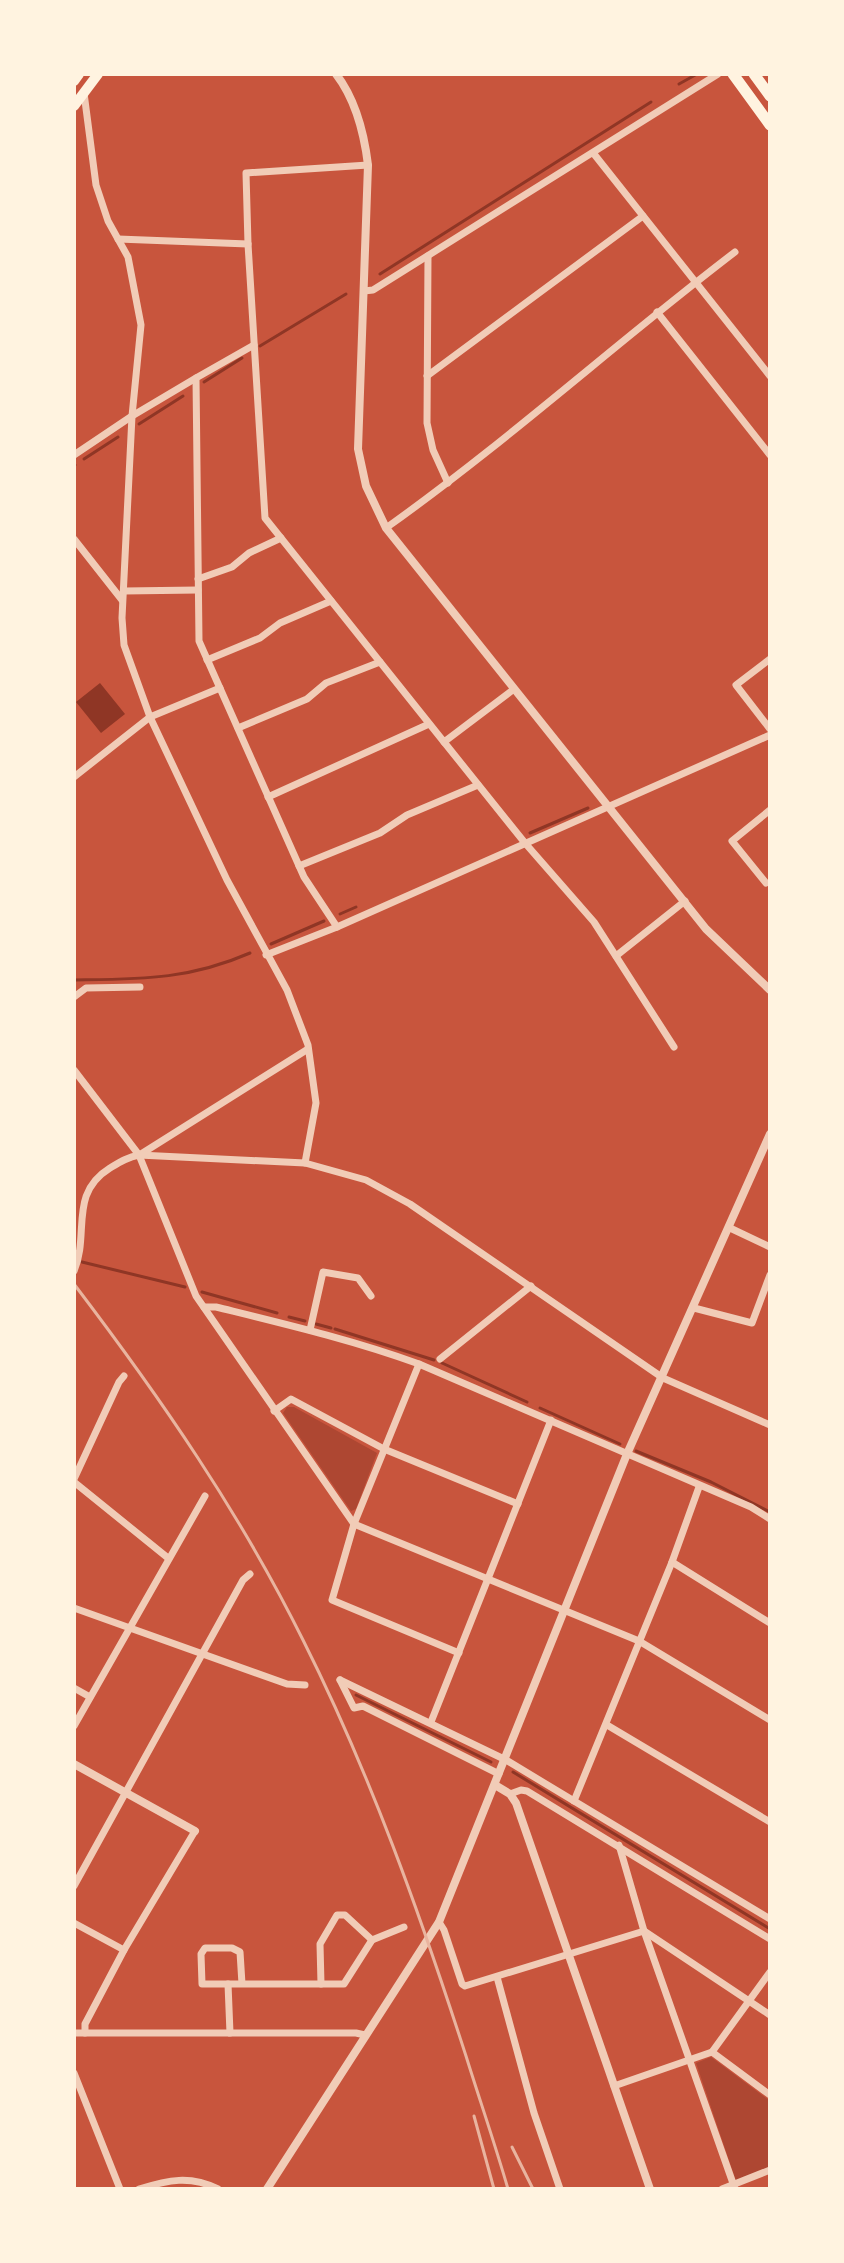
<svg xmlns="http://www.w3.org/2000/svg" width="844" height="2263" font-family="Quicksand,sans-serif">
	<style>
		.green { fill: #ae4732 }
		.water { fill: #8f3625 }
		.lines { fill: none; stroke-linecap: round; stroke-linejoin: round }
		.stream { stroke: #8f3625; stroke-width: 3 }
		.minor { stroke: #f1ccb7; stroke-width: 7 }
		.tertiary { stroke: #f1ccb7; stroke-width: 8 }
		.primary { stroke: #fff3e0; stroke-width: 10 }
		.trunk { stroke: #fff3e0; stroke-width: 11 }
		.rail { stroke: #e9b49f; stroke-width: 3 }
	</style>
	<rect width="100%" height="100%" fill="#c8553d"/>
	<!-- green -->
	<g class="green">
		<polygon points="287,1407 294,1407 377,1453 356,1509 351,1511 283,1413"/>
		<polygon points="711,2057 770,2101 770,2167 736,2181 696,2063"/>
	</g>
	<!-- water -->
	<polygon class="water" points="100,683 125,714 101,733 76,702"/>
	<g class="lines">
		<!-- stream -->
		<g class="stream">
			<polyline points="679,84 697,74"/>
			<polyline points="380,274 651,102"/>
			<polyline points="260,346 346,294"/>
			<polyline points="204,382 242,358"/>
			<polyline points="139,424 183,396"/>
			<polyline points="84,459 118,437"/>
			<polyline points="74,466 75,465"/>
			<polyline points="530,833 588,808"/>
			<polyline points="340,914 356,907"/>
			<polyline points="271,944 324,921"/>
			<path d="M74,980c66,-1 114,0 176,-27"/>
			<polyline points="82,1262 185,1287"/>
			<polyline points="202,1292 277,1313"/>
			<polyline points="289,1317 305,1321"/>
			<polyline points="316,1324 331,1328"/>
			<polyline points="335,1329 434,1360"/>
			<polyline points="442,1363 527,1402"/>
			<polyline points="540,1408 620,1444"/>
			<polyline points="636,1451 711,1482 770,1512"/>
			<polyline points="356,1695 491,1762"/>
			<polyline points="513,1772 770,1929"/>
		</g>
		<!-- minor -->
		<g class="minor">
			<polyline points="84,93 96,185 108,221 128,257 141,325 132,416 122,618 124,645 150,717 227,880 287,990 308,1045 316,1103 305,1163"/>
			<polyline points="594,154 770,376"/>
			<polyline points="368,165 246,173 248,244 265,518 444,742 514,689"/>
			<polyline points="118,239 248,244"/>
			<polyline points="428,256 427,423 433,450 448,483"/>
			<polyline points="364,291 373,290 718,74"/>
			<polyline points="657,312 770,455"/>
			<polyline points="254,345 196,378 199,641 304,877 337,927"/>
			<polyline points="427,376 643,216"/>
			<polyline points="74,455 132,416 196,378"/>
			<path d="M386,528c121,-86 231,-186 349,-276"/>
			<polyline points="74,539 122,600"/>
			<polyline points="198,579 232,567 249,553 281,538"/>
			<polyline points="124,591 198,590"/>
			<polyline points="770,659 736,685 770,729"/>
			<polyline points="207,660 260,638 280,623 331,601"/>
			<polyline points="238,728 307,699 326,683 380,662"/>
			<polyline points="444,742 525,843 594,922 674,1047"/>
			<polyline points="74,777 150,717 220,688"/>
			<polyline points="268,797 429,724"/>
			<polyline points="299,866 380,833 407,815 478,785"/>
			<polyline points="766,883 732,841 770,810"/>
			<polyline points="266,955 337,927 770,735"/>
			<polyline points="616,956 685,901"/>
			<polyline points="74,997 86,988 140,987"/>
			<polyline points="74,1070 139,1155 196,1296 354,1524 639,1641 770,1720"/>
			<polyline points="141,1154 308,1049"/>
			<polyline points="730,1228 770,1247"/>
			<path d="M74,1271c16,-37 -6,-77 36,-103 10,-6 18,-11 29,-13l166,8 61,17 44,24 253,174 107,47"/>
			<path d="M204,1307h12c69,17 137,33 203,57l332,143 19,12"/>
			<polyline points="694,1308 752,1323 770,1275"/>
			<polyline points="310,1330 323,1272 358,1278 371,1296"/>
			<polyline points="440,1359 531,1286"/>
			<polyline points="419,1364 354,1524 332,1600 459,1653"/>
			<polyline points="274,1411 291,1399 384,1449 518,1504"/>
			<polyline points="74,1479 119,1382 124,1376"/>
			<polyline points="74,1482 168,1558"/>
			<polyline points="672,1562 770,1623"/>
			<polyline points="74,1608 287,1684 305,1685"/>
			<polyline points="340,1680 506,1760 770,1919"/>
			<polyline points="340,1680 354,1708 363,1706 499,1774"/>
			<polyline points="74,1688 90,1697"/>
			<polyline points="431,1722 551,1420"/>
			<polyline points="607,1725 770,1822"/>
			<polyline points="74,1726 205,1496"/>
			<polyline points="510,1794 521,1790 527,1791 770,1939"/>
			<polyline points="574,1801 672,1562 699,1487"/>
			<polyline points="619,1845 644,1931 735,2189"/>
			<polyline points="74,1886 243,1580 250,1574"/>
			<polyline points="439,1922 444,1930 462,1984 465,1986 644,1931 770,2015"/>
			<polyline points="74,1923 124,1950"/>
			<polyline points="497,1977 534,2113 560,2189"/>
			<polyline points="228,1984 230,2033"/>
			<path d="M242,1984l-2,-32 -8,-4h-27l-4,6 1,30c47,0 95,0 142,0l28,-44 32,-13"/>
			<polyline points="321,1984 320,1944 337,1915 345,1915 372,1940"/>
			<polyline points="74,2033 356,2033 365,2035"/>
			<polyline points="85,2033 85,2024 124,1950 195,1831"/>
			<polyline points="712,2052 770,2095"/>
			<polyline points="74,2073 120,2189"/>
			<polyline points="614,2086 712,2052 770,1972"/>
			<path d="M139,2189c29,-9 51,-14 79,0"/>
			<polyline points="722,2189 770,2170"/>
		</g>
		<!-- tertiary -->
		<g class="tertiary">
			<path d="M336,74c20,26 28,58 32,91l-10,284 8,37 20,42 320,401 64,61"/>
			<polyline points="74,1764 195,1831"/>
			<polyline points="495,1785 510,1794 516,1803 650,2189"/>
			<polyline points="267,2189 439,1922 627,1454 770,1134"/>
		</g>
		<!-- primary -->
		<g class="primary">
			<polyline points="74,81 79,74"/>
			<polyline points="74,106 98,74"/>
		</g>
		<!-- trunk -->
		<g class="trunk">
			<polyline points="733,74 770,125"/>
			<polyline points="754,74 770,96"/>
		</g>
		<!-- rail -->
		<g class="rail">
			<path d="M74,1284c86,113 166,229 229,356 67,133 117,274 163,416 14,45 29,88 42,133"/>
			<polyline points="474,2116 494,2189"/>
			<polyline points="512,2147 533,2189"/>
		</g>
	</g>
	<!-- border -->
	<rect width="844" height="2263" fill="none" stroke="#fff3e0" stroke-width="152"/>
</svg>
